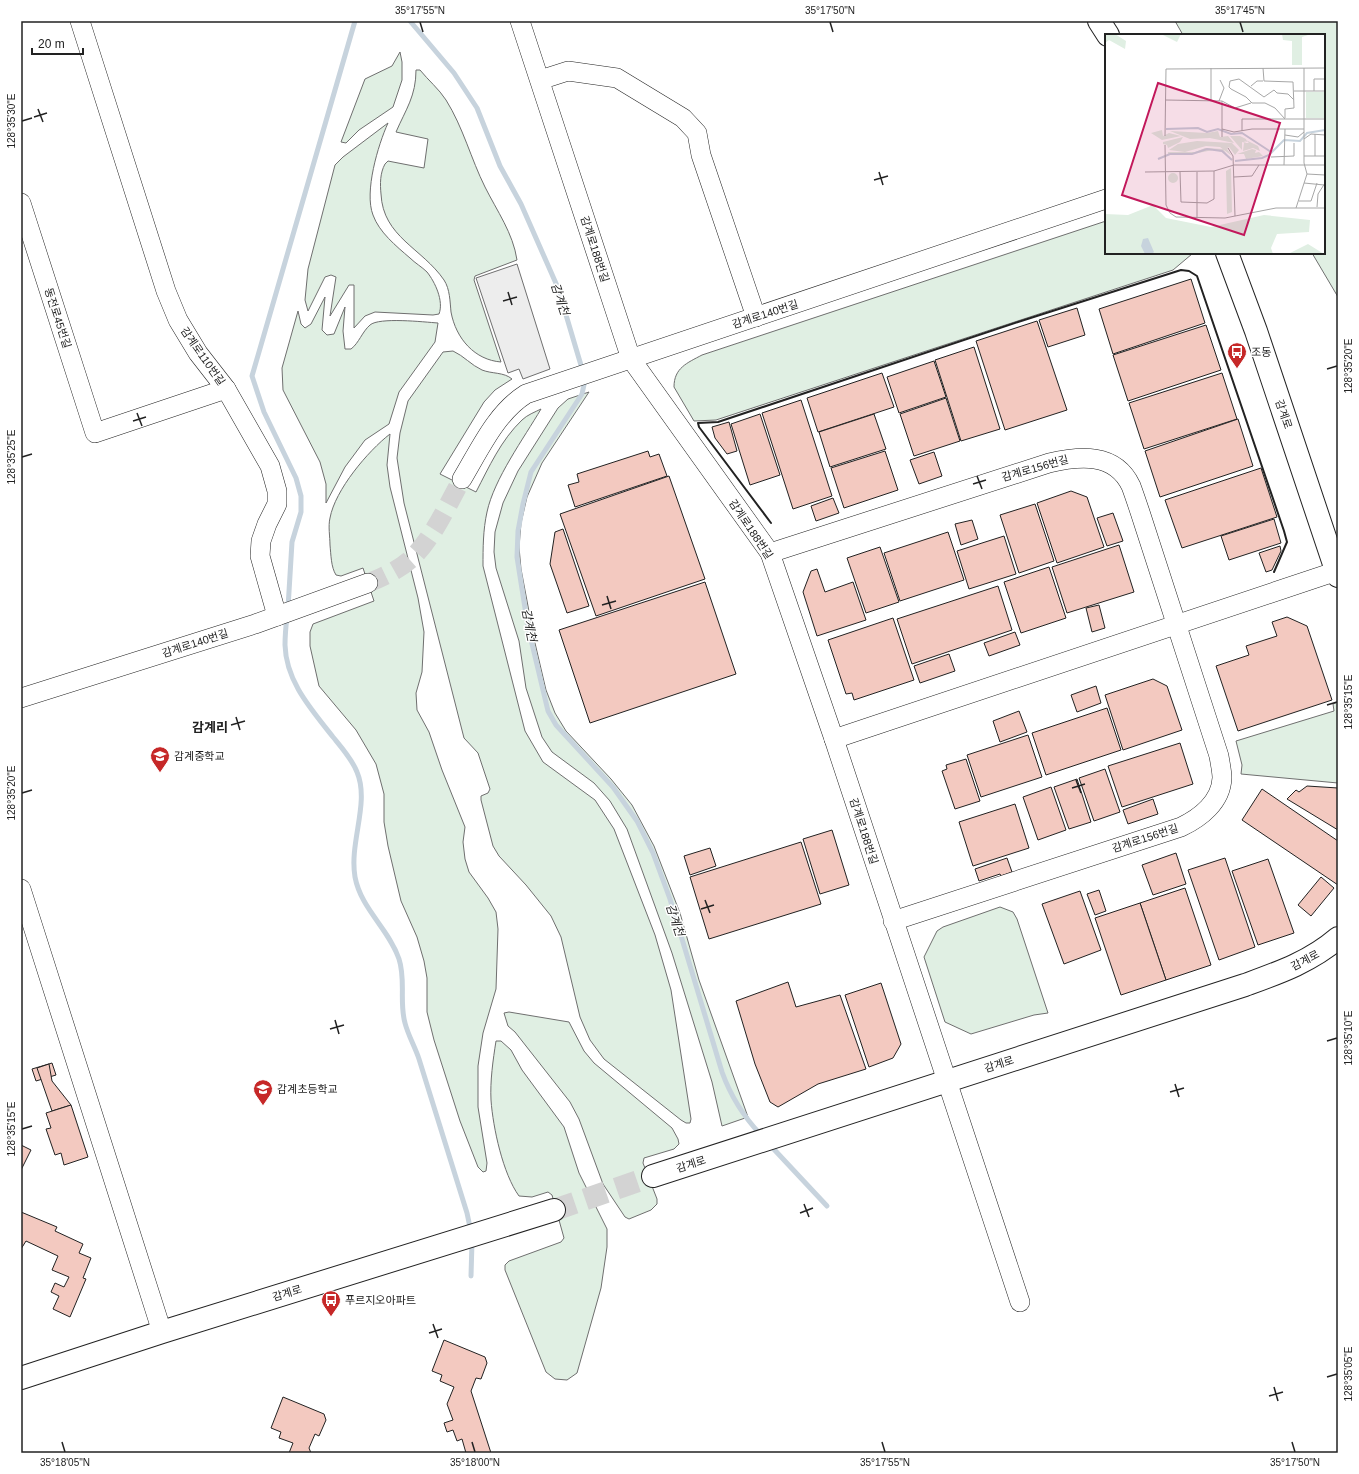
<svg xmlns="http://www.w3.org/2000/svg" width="1359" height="1474" font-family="Helvetica,'Noto Sans KR',sans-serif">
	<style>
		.green { fill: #e0efe3; stroke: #6f6f6f }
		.parking { fill: #ededed; stroke: #6f6f6f }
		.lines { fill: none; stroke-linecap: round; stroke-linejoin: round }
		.stream { stroke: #c7d3dd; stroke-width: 5 }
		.building { fill: #f3c9c0; stroke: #222 }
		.minor-tunnel { stroke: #d3d3d3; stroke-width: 19; stroke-dasharray: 19 10; stroke-linecap: butt }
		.major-tunnel { stroke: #d3d3d3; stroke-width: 22; stroke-dasharray: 22 11; stroke-linecap: butt }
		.minor-casing { stroke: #222; stroke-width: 20 }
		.major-casing { stroke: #222; stroke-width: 24 }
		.minor { stroke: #fff; stroke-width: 19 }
		.major { stroke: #fff; stroke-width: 22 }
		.wall { stroke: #222; stroke-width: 2 }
		.ticks { fill: none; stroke: #222; stroke-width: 1.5 }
		.labels { text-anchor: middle; stroke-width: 3; stroke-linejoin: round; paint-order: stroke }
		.street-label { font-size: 11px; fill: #222; stroke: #fff }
		.poi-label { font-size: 11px; fill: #222; stroke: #fff; text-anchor: start }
		.water-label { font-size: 12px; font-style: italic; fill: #222; stroke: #fff }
		.quarter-label { font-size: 13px; font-weight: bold; fill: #222; stroke: #fff }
		.inset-river { fill: none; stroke: #c7d3dd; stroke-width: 2 }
		.inset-road { fill: none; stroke: #a7a7a7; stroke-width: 1 }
		.view { fill: #c2185b; fill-opacity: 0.15; stroke: #c2185b; stroke-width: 2 }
		.inset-edge { fill: none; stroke: #222; stroke-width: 2 }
		.neatline { fill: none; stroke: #222; stroke-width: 1.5 }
		.ticks-label { font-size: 10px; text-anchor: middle; fill: #222 }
	</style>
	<rect width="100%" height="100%" fill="#fff"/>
	<!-- green -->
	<g class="green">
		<polygon points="1175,21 1338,21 1338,297 1312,253 1324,253 1324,35 1183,35"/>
		<polygon points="400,52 402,62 402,80 393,107 359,130 346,143 341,142 365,79 392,66"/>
		<path d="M416,70h4c8,10 19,19 26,30 17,27 25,59 39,87 12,24 28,46 32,73l-42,16 -1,4 27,82c-26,-2 -45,-23 -50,-50 -1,-10 -1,-23 -7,-32 -22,-32 -61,-43 -63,-86 -1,-10 -1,-21 4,-30l3,-3 5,1 31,6 4,-29 -32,-7c10,-23 20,-36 20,-62z"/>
		<path d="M388,123c-10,22 -24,69 -15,92 6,17 23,31 37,43 5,5 12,9 17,14 8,10 17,29 12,42l-6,1 -58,-3 -10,4 -11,12v-43h-5l-19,31 6,-39 -5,-2 -6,2 -17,34 -3,-11 3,-31 27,-104 8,-8z"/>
		<path d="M1106,221v32l86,1 -19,16 -457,150 -22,1 -20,-34c0,-19 13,-24 28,-32z"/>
		<path d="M325,297l-3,33 5,5 7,-1 11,-27 -2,24 2,18h6c8,-6 11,-17 19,-24 9,-8 54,-3 68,-2l-3,19 -36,50 -10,32 -24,16 -20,27 -19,36v-19l-6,-22 -37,-72 -1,-22 16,-57 3,13 4,4 6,-4z"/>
		<path d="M453,351c11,5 18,14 29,19 10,4 22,2 30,9l-17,11 -11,12 -44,72 36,18c13,-25 25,-52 46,-72 5,-5 13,-8 19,-11 -17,29 -47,70 -54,103 -4,18 -4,36 -4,54l42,165 18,31 52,38 19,29 41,106 16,55 20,129 -1,4h-4l-5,-3 -77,-61 -14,-19 -10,-23 -19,-80 -10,-21 -25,-31 -27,-29 -6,-10 -12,-46v-4l7,-3 2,-4 -12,-36 -14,-15 -60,-235 -7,-45 3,-25 8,-32 35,-49z"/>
		<polygon points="589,392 542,463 527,497 521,523 519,547 521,569 535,643 546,690 555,713 566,731 611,779 632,805 654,846 680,913 699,980 748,1117 722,1126 712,1082 672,953 627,829 610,801 594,783 552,752 542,737 526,688 519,641 496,568 494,552 495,532 503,503 518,471 558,408 568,399"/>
		<path d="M390,434l-3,31 3,22 28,111 6,34 -2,40 -6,21 1,17 12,22 13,38 23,57 -2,15 2,17 4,13 19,26 8,14 2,17 -2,60 -13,44 -5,33v41l9,56 -1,8 -3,1 -5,-5 -18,-46 -26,-81 -7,-28v-34l-3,-17 -7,-24 -16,-36 -13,-55 -4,-24v-28l-8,-30 -20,-34 -37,-44 -9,-40v-14l3,-8 61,-23 -11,-33 -22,8 -5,-1c-5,-8 -5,-20 -6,-30 0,-8 -2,-19 0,-27 5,-28 38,-67 60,-84z"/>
		<polygon points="1338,702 1338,783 1241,774 1242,765 1236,741 1334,711 1333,704"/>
		<polygon points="1000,907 1013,912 1017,919 1048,1013 1034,1015 971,1034 945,1022 924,957 937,931 943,927"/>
		<polygon points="509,1012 569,1022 584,1051 594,1063 672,1128 678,1139 679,1144 674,1149 644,1158 643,1163 657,1199 657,1204 651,1210 629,1219 625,1217 603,1184 579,1119 570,1102 515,1032 508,1026 504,1013"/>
		<path d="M496,1041h5l10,9 11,20 42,57 15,46 28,56v18l-6,41 -24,85 -10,7 -12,-1 -9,-7 -41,-102v-5l4,-4 52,-19 3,-4 -12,-43 -4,-3 -16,5 -13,-1c-16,-22 -26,-68 -28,-96 -1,-19 2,-40 5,-59z"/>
	</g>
	<!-- parking -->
	<polygon class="parking" points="517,264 550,369 523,379 519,369 508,373 476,278"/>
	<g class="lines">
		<!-- stream -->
		<g class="stream">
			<polyline points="410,21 454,73 477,108 500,166 521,204 558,288 583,372"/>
			<path d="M585,380l-3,14 -51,78 -8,32 -5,27 -1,26 11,70 20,84 8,14 57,62 24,34 16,32 17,46 52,173c9,25 21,44 39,63"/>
			<polyline points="288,608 292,542 301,512 301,496 296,478 264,412 252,376 355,21"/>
			<path d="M287,616c-1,9 -2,19 -2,29 1,37 27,65 48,92 9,11 19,22 24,35 13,31 -8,70 -2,105 6,32 34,52 44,82 7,21 0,43 6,64 3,12 10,24 14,36 16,51 32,103 48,154l4,19"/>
			<polyline points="769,1144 827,1206"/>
			<polyline points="471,1276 472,1242"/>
		</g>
	</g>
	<!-- building -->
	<g class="building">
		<polygon points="1191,279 1205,323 1113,354 1099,309"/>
		<polygon points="1077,308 1085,335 1048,347 1039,320"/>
		<polygon points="1037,321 1067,410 1005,430 976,341"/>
		<polygon points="1206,325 1221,370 1128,401 1113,355"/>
		<polygon points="974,347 1000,429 961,441 935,360"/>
		<polygon points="934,361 946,397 899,413 887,377"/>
		<polygon points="882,373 894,407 818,432 807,398"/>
		<polygon points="1222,373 1237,419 1144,449 1129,403"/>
		<polygon points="946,398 960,441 914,456 900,414"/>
		<polygon points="801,400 832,496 793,509 762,413"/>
		<polygon points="760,414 780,475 750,485 731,424"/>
		<polygon points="874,414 886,449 830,467 819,432"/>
		<polygon points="1238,419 1253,466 1160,497 1145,451"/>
		<polygon points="729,422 737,451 727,454 715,438 712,427"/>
		<polygon points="648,451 650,457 659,454 667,476 575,507 568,485 579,482 577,474"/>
		<polygon points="885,451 898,490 844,508 831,468"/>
		<polygon points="934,452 942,476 919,484 910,460"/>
		<polygon points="1261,468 1277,517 1182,548 1165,500"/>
		<polygon points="669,476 705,579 596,616 560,514"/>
		<polygon points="1071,491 1087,497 1104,547 1057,563 1037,503"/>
		<polygon points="833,498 839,513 816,521 811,506"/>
		<polygon points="1035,504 1054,561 1019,573 1000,515"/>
		<polygon points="1113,513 1123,541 1107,546 1097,518"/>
		<polygon points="1274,519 1281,543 1229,560 1221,536"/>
		<polygon points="972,520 978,539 961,545 955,524"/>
		<polygon points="563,529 589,606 567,613 550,564 555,532"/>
		<polygon points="948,532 964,580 900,601 884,553"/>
		<polygon points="1004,536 1016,574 969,589 957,551"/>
		<polygon points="1119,545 1134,592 1067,613 1052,567"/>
		<polygon points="1280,546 1281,551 1272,570 1266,572 1259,553"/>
		<polygon points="880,547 899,602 866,613 847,558"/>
		<polygon points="1049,567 1066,618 1021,633 1004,582"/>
		<polygon points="817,569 825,592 853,582 866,620 817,636 803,592 811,571"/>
		<polygon points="705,582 736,674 590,723 559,630"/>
		<polygon points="998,586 1012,630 912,664 897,619"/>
		<polygon points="1099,605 1105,628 1092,632 1086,608"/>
		<polygon points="1287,617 1307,626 1332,700 1238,731 1216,666 1249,655 1246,646 1277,636 1272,622"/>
		<polygon points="893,618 914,680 854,700 852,693 846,694 828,640"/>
		<polygon points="1015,632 1020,645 989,656 984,643"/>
		<polygon points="949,654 955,671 920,683 914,666"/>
		<polygon points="1153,679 1167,686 1182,730 1123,750 1105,695"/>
		<polygon points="1096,686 1101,703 1077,712 1071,695"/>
		<polygon points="1107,708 1121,750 1046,775 1032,733"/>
		<polygon points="1019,711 1027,732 1000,742 993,721"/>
		<polygon points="1028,735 1042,777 981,797 967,755"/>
		<polygon points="1180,743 1193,784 1122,807 1108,766"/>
		<polygon points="966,759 980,801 955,809 942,771 947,769 946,765"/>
		<polygon points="1105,769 1120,812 1094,821 1079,778"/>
		<polygon points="1077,779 1091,822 1069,829 1054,787"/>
		<polygon points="1307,786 1338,788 1338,830 1287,799 1296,790 1299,792"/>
		<polygon points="1051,787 1066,830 1038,840 1023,797"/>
		<polygon points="1262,789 1338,841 1338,885 1242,820"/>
		<polygon points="1153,799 1158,814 1128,824 1123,810"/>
		<polygon points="1015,804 1029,848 973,866 959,822"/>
		<polygon points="832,830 849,885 820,894 803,839"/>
		<polygon points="801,842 821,904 709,939 690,877"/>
		<polygon points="710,848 716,866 690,875 684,856"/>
		<polygon points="1176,853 1186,884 1153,895 1142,865"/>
		<polygon points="1007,858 1012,872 1001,876 1000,874 979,881 975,869"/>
		<polygon points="1225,858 1255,947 1219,960 1188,870"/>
		<polygon points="1268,859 1294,933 1258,945 1232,871"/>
		<polygon points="1321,877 1334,888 1311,916 1298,905"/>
		<polygon points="1185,888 1211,965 1166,980 1140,903"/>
		<polygon points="1099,890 1106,911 1095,915 1087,894"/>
		<polygon points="1080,891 1101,950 1064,964 1042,904"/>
		<polygon points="1140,903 1166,980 1121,995 1095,918"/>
		<polygon points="788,982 796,1007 840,995 866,1069 818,1084 778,1107 770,1102 755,1064 736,1001"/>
		<polygon points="881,983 901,1044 893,1058 869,1067 845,995"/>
		<polygon points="52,1063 56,1075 36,1081 32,1069"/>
		<polygon points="49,1064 52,1081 71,1105 52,1111 37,1068"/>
		<polygon points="71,1105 88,1157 64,1165 61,1153 55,1155 46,1129 51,1128 46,1113"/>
		<polygon points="21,1145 31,1150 21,1170"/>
		<polygon points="21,1212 57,1227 55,1231 83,1244 79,1253 91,1258 83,1278 86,1279 70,1317 53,1309 59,1296 51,1292 55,1283 64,1287 69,1277 52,1270 58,1256 26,1241 21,1249"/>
		<polygon points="444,1340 485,1357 487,1363 481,1379 476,1378 471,1391 491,1453 466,1453 462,1439 457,1441 453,1430 447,1432 444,1423 453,1420 447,1404 454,1387 440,1381 442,1375 432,1371"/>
		<polygon points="283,1397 324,1414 326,1420 319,1436 315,1434 309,1448 311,1453 289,1453 293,1443 279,1438 281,1432 271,1428"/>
	</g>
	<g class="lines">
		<!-- minor-tunnel -->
		<path class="minor-tunnel" d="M368,583c17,-7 35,-15 47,-28 20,-21 33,-51 47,-76"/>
		<!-- major-tunnel -->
		<polyline class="major-tunnel" points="554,1210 653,1176"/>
		<defs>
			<g id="minor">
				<polyline points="80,21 166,291 178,320 198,353 226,389 270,466 277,491 277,504 267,524 261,541 260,556 277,616"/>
				<polyline points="520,21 631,359 770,553 834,739 1020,1302"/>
				<polyline points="540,80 568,71 617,78 683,118 697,133 701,155 756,317"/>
				<polyline points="21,203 95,433 226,389"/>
				<path d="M462,479c18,-30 34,-66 64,-85l580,-195"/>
				<path d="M770,553l279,-90c30,-7 66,-11 82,23 3,8 6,17 9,26l79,244c1,7 3,15 3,22 -1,24 -22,40 -41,49l-288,94"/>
				<polyline points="21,698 255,624 368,583"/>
				<polyline points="834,739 1337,571"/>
				<polyline points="21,889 162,1332"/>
			</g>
			<g id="major">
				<polyline points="1099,21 1108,35"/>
				<polyline points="1227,253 1256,331 1338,576"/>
				<path d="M653,1176l592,-191c33,-12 65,-23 93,-47"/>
				<polyline points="21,1378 162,1332 554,1210"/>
			</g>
		</defs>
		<!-- minor casing -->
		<use href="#minor" class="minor-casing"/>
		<!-- major casing -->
		<use href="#major" class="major-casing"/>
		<!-- minor -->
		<use href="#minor" class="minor"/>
		<!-- major -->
		<use href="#major" class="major"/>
		<!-- wall -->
		<polyline class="wall" points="771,523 699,427 698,423 718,422 1018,322 1181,270 1189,271 1197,276 1284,531 1287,542 1274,572"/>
	</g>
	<!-- ticks -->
	<path class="ticks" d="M420,22l3,10M830,22l3,10M1240,22l3,10M38,109l5,13M34,117l13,-4M22,121l10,-3M879,172l4,13M874,180l14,-4M508,292l4,13M503,301l14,-4M1327,369l10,-3M137,413l5,13M133,421l13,-4M22,457l10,-3M977,476l5,13M973,484l13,-4M607,596l4,13M602,605l14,-4M1327,705l10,-3M236,717l4,13M231,725l14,-4M1076,780l5,13M1072,788l13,-4M22,793l10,-3M705,900l5,13M701,909l13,-4M335,1020l4,14M330,1029l14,-4M1327,1041l10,-3M1175,1084l4,13M1170,1092l14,-4M22,1129l10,-3M804,1204l5,13M800,1213l13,-5M433,1324l5,14M429,1333l13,-4M1327,1377l10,-3M1274,1387l4,14M1269,1396l14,-4M62,1442l3,10M472,1442l3,10M882,1442l3,10M1292,1442l3,10"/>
	<!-- icons -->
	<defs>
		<symbol id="bus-pin" viewBox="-11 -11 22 30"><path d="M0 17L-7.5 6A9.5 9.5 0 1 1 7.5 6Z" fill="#c62828" stroke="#fff"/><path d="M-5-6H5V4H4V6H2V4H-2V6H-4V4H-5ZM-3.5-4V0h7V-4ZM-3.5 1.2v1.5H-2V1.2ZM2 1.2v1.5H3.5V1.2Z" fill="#fff"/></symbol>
		<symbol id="school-pin" viewBox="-11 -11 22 30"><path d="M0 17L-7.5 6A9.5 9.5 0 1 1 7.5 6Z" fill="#c62828" stroke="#fff"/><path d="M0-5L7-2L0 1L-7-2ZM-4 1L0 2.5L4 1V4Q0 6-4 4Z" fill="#fff"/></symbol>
	</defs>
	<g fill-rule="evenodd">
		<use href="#bus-pin" x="1226" y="341" width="22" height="30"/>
		<use href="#school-pin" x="149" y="745" width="22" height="30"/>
		<use href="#school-pin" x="252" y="1078" width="22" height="30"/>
		<use href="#bus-pin" x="320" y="1289" width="22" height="30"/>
	</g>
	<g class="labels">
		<!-- street labels -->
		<g class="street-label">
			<text transform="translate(595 249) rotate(72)" y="4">감계로188번길</text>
			<text transform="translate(765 314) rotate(-18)" y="4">감계로140번길</text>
			<text transform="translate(58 318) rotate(72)" y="4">동전로45번길</text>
			<text transform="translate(203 356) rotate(55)" y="4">감계로110번길</text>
			<text transform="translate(1284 414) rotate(71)" y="4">감계로</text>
			<text transform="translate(1035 468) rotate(-16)" y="4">감계로156번길</text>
			<text transform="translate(751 529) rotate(56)" y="4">감계로188번길</text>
			<text transform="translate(195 643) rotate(-18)" y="4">감계로140번길</text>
			<text transform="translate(864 831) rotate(72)" y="4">감계로188번길</text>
			<text transform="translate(1145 838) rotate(-18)" y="4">감계로156번길</text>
			<text transform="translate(1305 960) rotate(-28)" y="4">감계로</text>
			<text transform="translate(999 1064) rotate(-18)" y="4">감계로</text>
			<text transform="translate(691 1164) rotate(-18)" y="4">감계로</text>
			<text transform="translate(287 1293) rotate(-17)" y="4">감계로</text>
		</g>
		<!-- poi labels -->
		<g class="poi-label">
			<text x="1251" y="356">조동</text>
			<text x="174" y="760">감계중학교</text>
			<text x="277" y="1093">감계초등학교</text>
			<text x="345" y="1304">푸르지오아파트</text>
		</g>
		<!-- water labels -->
		<g class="water-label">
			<text transform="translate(560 299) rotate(72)" y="4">감계천</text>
			<text transform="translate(529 625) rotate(79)" y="4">감계천</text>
			<text transform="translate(675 920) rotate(72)" y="4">감계천</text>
		</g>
		<!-- quarter labels -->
		<g class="quarter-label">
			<text x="210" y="732">감계리</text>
		</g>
	</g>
	<!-- overview -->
	<g transform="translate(1105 34)">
		<rect width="220" height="220" fill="#fff"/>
		<path d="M0,0h10l11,7 -1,8 -16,-9 -4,3zM56,0h20l-4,8zM177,0h29l-9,3v28h-10v-24l-9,-1zM201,58h19v26h-19zM57,96l1,6 6,-3 12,3 -19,4 -11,-7zM65,97l37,2 11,-2 2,6 8,-1 6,7 -24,-5 -20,1zM125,102h10l6,3 1,3 -3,-1 2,2 -4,-1v8zM78,103l-3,5 -12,6 -1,-3 -4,-1v-2zM141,106l12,6 2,5 -7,-3 -10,3 1,-8h5zM92,107l35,2 7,7 -4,5 -6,-8 -2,2 5,7 -12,-9 -14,-1 -21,6 -16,-2 9,-6zM100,114l18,1 9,12 -9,-9 -10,-2 -20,4 -25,1v-3h27zM147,115l4,1 -1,3 4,-1 4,4 -17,3 -2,-5h-7zM126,134l1,44 -5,2 -1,-43zM63 144a5 5 0 1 1 10 0a5 5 0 1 1-10 0ZM48,171l13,13 45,9 53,-12 46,5 -1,12 -32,2 -6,14 2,6h-168v-40l23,1zM203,210l16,10h-36z" fill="#e0efe3"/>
		<path d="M43,204l6,14 -2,2h-7l-4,-8 2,-7z" fill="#c7d3dd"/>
		<path class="inset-river" d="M61,95l32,-1 9,4 11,-3 13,5 11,-1 29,19M53,125l12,-5h22l15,-5 15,2 10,9M130,127l27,-3 7,-3 15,-15 16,1 7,-8 18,-3"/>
		<path class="inset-road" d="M158,34l1,13 29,1 1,26 -9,1v9M146,52l6,-5h6M189,57h31M209,57v-12h11M61,66l56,1 13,7 16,-5M106,67v-33M114,67l5,-13 -4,-8M117,67v36M180,85l-10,-11 -10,-5h-13l-6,-6 -15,-8 -2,-2 1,-6 9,-2 25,18 10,-7 3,3 11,1 6,6M117,95l12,3 18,-3h52M137,97v-12h83M210,100v22M180,101l13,2 6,-5M60,102l1,-67 159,-1M199,105l7,-5 14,1M60,111l1,60 4,8 6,4 49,1 51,-10h49M123,114l5,8 2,60M199,122h21M166,123l23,-1v-13M179,131l1,-36M40,138l69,-1 20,-6h91M75,138l1,30 26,1 7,-4v-28M92,138v46M202,140l18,1M129,143l18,-1 7,-11M199,149l20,2M194,167h12l6,-18M212,173l1,-13 7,-11M191,174l11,-34 -3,-11v-95"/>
		<path class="view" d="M53,49l122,40 -36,112 -122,-40z"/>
		<rect width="220" height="220" class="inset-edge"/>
	</g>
	<!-- border -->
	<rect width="1359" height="1474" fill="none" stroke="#ffffff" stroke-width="44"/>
	<!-- scale -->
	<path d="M32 48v6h51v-6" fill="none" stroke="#222222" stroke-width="2"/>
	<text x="38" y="48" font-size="12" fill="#222222" stroke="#ffffff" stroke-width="3" paint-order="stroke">20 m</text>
	<rect x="22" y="22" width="1315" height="1430" class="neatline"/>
	<g class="ticks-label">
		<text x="420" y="14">35°17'55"N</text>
		<text x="830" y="14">35°17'50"N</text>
		<text x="1240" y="14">35°17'45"N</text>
		<text transform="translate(11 121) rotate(-90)" y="4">128°35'30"E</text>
		<text transform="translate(1348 366) rotate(-90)" y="4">128°35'20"E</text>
		<text transform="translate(11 457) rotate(-90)" y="4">128°35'25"E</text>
		<text transform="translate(1348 702) rotate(-90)" y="4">128°35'15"E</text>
		<text transform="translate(11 793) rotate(-90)" y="4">128°35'20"E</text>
		<text transform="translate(1348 1038) rotate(-90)" y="4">128°35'10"E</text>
		<text transform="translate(11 1129) rotate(-90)" y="4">128°35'15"E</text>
		<text transform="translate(1348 1374) rotate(-90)" y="4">128°35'05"E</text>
		<text x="65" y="1466">35°18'05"N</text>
		<text x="475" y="1466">35°18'00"N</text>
		<text x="885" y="1466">35°17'55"N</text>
		<text x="1295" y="1466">35°17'50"N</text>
	</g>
</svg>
